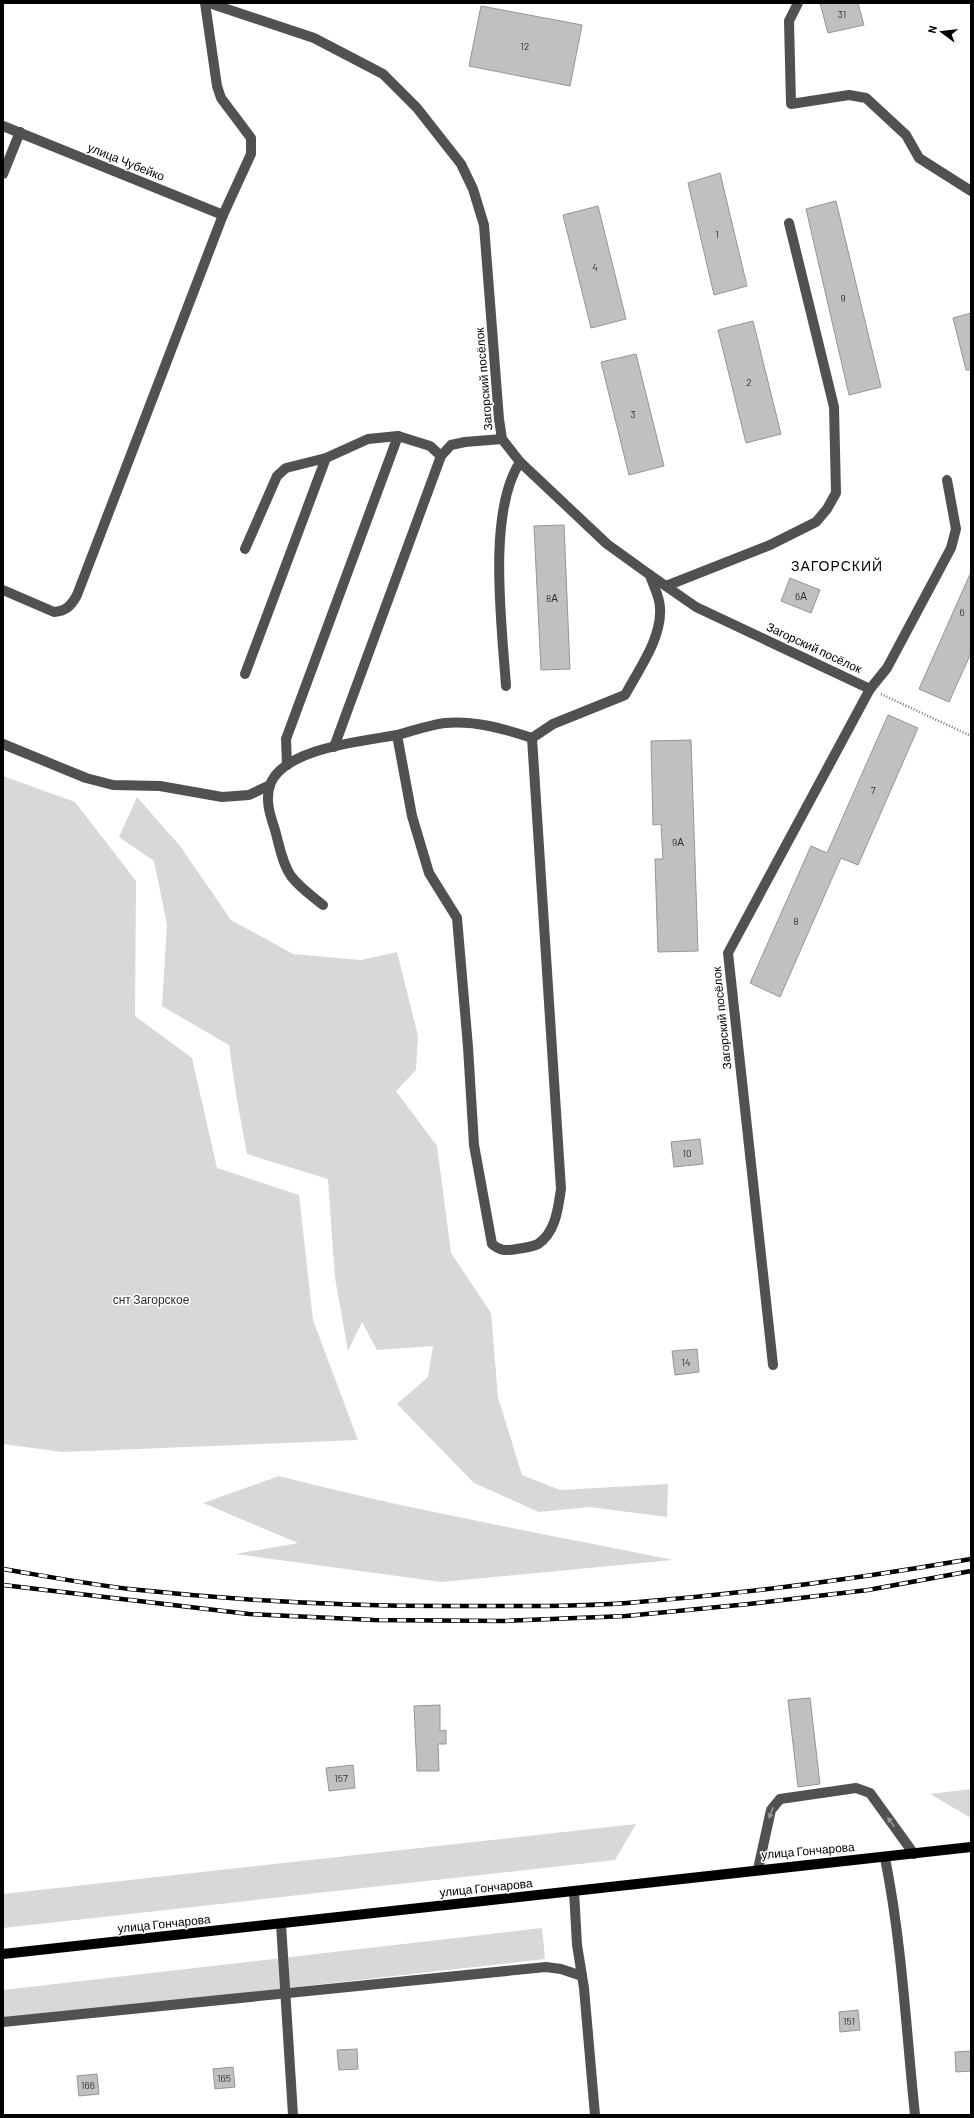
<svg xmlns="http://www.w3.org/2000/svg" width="974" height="2118" font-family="Barlow,sans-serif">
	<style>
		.green { fill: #d8d8d8 }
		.building { fill: #c0c0c0; stroke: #959595 }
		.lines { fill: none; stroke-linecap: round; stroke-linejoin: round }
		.path { stroke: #737373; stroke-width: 2.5; stroke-dasharray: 1 2; stroke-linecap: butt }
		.minor { stroke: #515151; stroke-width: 10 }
		.major { stroke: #000; stroke-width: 10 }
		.rail-casing { stroke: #000; stroke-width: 4.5 }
		.rail { stroke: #fff; stroke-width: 3; stroke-dasharray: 9; stroke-linecap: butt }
		.oneway { fill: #979797 }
		.labels { text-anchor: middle; stroke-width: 3; stroke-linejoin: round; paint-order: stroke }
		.number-label { font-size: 10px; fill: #303030 }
		.street-label { font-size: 12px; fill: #000; stroke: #fff }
		.park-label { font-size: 12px; fill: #2f2f2f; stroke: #fff }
		.quarter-label { font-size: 14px; letter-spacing: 1px; fill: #000; stroke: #fff }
	</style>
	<rect width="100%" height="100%" fill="#fff"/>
	<!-- green -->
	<g class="green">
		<polygon points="3,776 75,802 136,881 135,1016 192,1058 217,1168 299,1195 313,1320 358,1440 62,1452 3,1444"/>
		<polygon points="137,797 180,846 231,920 293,954 361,960 397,952 418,1036 416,1070 396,1091 437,1146 451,1253 491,1313 498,1397 522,1475 560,1490 668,1484 667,1517 590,1507 539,1512 474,1483 397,1404 428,1377 433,1346 377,1350 362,1322 348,1351 335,1278 328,1179 247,1154 236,1094 229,1045 162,1006 167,925 154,861 119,837"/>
		<path d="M279,1476c130,34 263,57 394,84l-232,22 -206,-28 63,-11 -95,-40z"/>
		<polygon points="971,1789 971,1818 930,1794"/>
		<polygon points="636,1824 615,1860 3,1928 3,1894"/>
		<polygon points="542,1928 545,1959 3,2020 3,1990"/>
	</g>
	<!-- building -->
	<g class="building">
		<polygon points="820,3 858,3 864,25 828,33"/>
		<polygon points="481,6 582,25 570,86 469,66"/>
		<polygon points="720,173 747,286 714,295 688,183"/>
		<polygon points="836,201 881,387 849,395 806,209"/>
		<polygon points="598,206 626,319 591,328 563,215"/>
		<polygon points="971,313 971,370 966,370 953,318"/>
		<polygon points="753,321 781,434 746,443 718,330"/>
		<polygon points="636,354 664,466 629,475 601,362"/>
		<polygon points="564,525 570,669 541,670 534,526"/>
		<polygon points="971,572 971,653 949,702 919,689"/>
		<polygon points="790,578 820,590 811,613 781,601"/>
		<polygon points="888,715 918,728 858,865 841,858 780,997 750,983 811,846 827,853"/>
		<polygon points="691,740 698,951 658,952 655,859 663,859 661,824 653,825 651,741"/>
		<polygon points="700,1139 703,1164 674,1167 671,1142"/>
		<polygon points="697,1349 699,1372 675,1375 672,1351"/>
		<polygon points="810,1698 820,1784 798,1787 788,1700"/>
		<polygon points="440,1705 440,1731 446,1730 446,1744 438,1744 439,1771 417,1771 414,1706"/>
		<polygon points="353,1765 355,1788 329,1791 326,1768"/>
		<polygon points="858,2010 860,2030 840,2032 839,2012"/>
		<polygon points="357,2049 358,2069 339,2070 337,2050"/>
		<polygon points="971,2051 971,2071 956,2072 955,2052"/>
		<polygon points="233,2067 235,2087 215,2089 213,2069"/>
		<polygon points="97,2074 99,2094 79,2096 77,2076"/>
	</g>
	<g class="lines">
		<!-- path -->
		<polyline class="path" points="881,694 971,736"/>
		<!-- minor -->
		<g class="minor">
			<polyline points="209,3 314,38 383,74 417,108 461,164 473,189 484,225 499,419 502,439 520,462 607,544 650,575 696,607 870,689 728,953 773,1365"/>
			<polyline points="798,3 789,21 791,104 849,95 866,98 906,135 919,158 971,191"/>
			<polyline points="3,126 223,215"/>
			<polyline points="3,174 20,132"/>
			<polyline points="245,549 277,476 286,468 326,458 368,439 398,436 430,446 441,456"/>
			<polyline points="666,586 770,545 816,522 827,509 836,493 834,407 789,223"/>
			<path d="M3,590l51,22c12,-1 17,-6 23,-17l146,-380 28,-61v-16l-30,-40 -4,-12 -12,-83"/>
			<polyline points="245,674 326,458"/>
			<path d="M506,686c-4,-60 -19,-174 14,-224"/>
			<polyline points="870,689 887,668 951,548 956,529 947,480"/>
			<path d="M532,738c-27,-9 -58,-18 -87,-15 -16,2 -33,8 -48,12l15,81 17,57 28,45 11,129 6,98 18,99c8,7 14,7 25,5 6,-1 15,-2 21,-5 18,-12 20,-36 23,-55l-29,-451 21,-14 72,-29c14,-26 37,-57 35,-87 0,-11 -7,-23 -10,-33"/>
			<polyline points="3,744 86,778 113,785 160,786 222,797 249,795 270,785"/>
			<polyline points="334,747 441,456 451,445 465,442 502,439"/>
			<polyline points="287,765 286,739 398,436"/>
			<path d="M323,905c-11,-9 -24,-18 -32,-29 -9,-13 -12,-32 -16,-46 -5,-15 -10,-30 -5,-45 13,-37 94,-44 127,-50"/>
			<path d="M885,1858c17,85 21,171 30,257"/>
			<polyline points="758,1869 771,1810 780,1799 856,1788 870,1793 914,1854"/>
			<polyline points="574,1891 577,1945 584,1988 595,2115"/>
			<polyline points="281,1924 293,2115"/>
			<polyline points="3,2022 546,1967 561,1969 582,1976"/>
		</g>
		<!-- major -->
		<path class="major" d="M3,1954c323,-35 645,-72 968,-107"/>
		<defs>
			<g id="rail">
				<path d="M3,1569c42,7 84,15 126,20 113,12 227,18 341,17 52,0 105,1 157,-3 115,-9 230,-24 344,-44"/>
				<polyline points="3,1585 249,1614 374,1620 504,1621 626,1616 749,1604 868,1590 971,1571"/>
			</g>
		</defs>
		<!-- rail casing -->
		<use href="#rail" class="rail-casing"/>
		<!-- rail -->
		<use href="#rail" class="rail"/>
	</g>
	<!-- one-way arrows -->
	<defs><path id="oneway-solid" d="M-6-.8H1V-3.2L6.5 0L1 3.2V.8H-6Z"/></defs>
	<g class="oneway">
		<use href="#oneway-solid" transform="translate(771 1813) rotate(110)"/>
		<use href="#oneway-solid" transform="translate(891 1822) rotate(-126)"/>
	</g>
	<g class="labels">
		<!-- number labels -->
		<g class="number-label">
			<text x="842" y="18">31</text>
			<text x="525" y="50">12</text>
			<text x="717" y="238">1</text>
			<text x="595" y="271">4</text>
			<text x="843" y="302">9</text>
			<text x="749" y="386">2</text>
			<text x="633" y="418">3</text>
			<text x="801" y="600">6А</text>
			<text x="552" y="602">8А</text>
			<text x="962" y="616">6</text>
			<text x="873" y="794">7</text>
			<text x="678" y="846">9А</text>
			<text x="796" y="925">8</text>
			<text x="687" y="1157">10</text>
			<text x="686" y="1366">14</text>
			<text x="341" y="1782">157</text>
			<text x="849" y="2025">151</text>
			<text x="224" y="2082">165</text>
			<text x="88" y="2089">166</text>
		</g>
		<!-- street labels -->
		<g class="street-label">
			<text transform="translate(126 162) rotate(22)" y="4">улица Чубейко</text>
			<text transform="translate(484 379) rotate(-95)" y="4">Загорский посёлок</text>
			<text transform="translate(814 648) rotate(25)" y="4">Загорский посёлок</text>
			<text transform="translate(722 1018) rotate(-96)" y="4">Загорский посёлок</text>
			<text transform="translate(808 1851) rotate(-5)" y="4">улица Гончарова</text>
			<text transform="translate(486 1888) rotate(-6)" y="4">улица Гончарова</text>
			<text transform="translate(164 1924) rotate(-6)" y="4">улица Гончарова</text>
		</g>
		<!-- park labels -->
		<g class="park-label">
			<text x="151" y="1304">снт Загорское</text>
		</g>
		<!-- quarter labels -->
		<g class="quarter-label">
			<text x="837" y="571">ЗАГОРСКИЙ</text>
		</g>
	</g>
	<!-- border -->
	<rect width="974" height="2118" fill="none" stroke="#000000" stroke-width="8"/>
	<!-- north arrow -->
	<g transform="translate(942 32) rotate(285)" stroke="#ffffff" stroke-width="3" paint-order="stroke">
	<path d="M0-3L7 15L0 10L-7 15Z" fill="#000000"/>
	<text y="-6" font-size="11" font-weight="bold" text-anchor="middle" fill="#000000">N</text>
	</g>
</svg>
